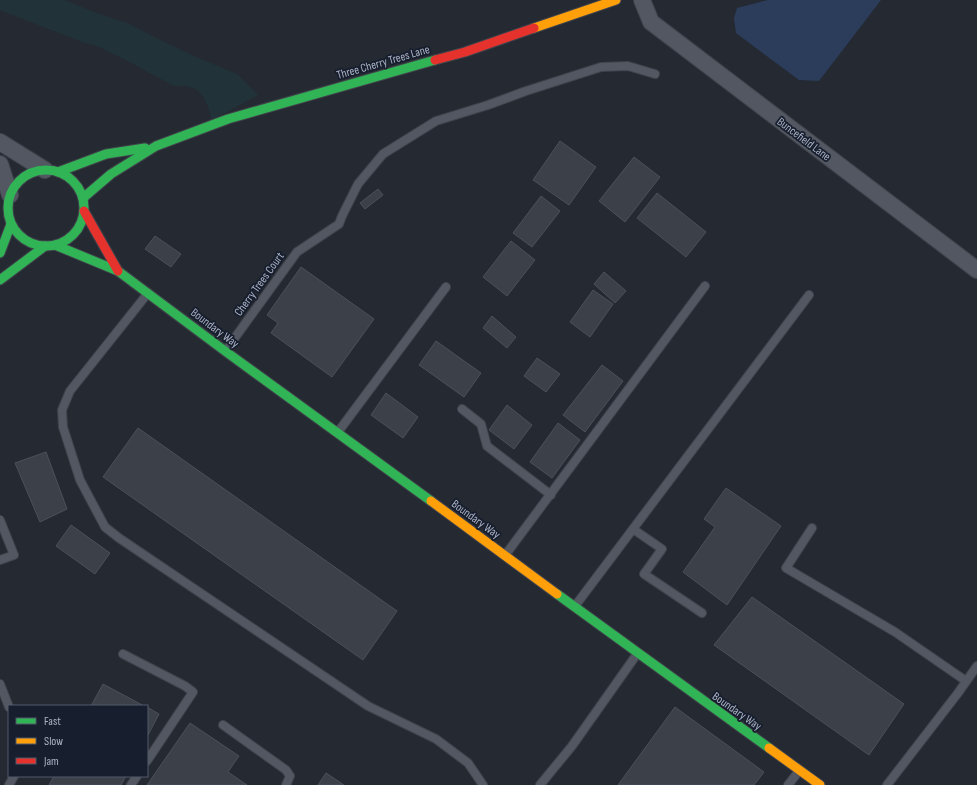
<svg xmlns="http://www.w3.org/2000/svg" width="977" height="785" font-family="'Sofia Sans Condensed',sans-serif">
	<style>
		.green { fill: #213338 }
		.water { fill: #2c3d5b }
		.building { fill: #3b4049; stroke: #4b505a }
		.lines { fill: none; stroke-linecap: round; stroke-linejoin: round }
		.lane-casing { stroke: #40434b; stroke-width: 10 }
		.street-casing { stroke: #40434b; stroke-width: 18 }
		.fast-casing { stroke: #40434b; stroke-width: 11 }
		.slow-casing { stroke: #40434b; stroke-width: 11 }
		.jam-casing { stroke: #40434b; stroke-width: 11 }
		.lane { stroke: #525761; stroke-width: 8 }
		.street { stroke: #525761; stroke-width: 16 }
		.fast { stroke: #30b455; stroke-width: 9 }
		.slow { stroke: #ff9f0a; stroke-width: 9 }
		.jam { stroke: #e5322d; stroke-width: 9 }
		.labels { text-anchor: middle; stroke-width: 3.5; stroke-linejoin: round; paint-order: stroke }
		.street-label { font-size: 12px; fill: #abb3c6; stroke: #171e2d }
	</style>
	<rect width="100%" height="100%" fill="#242932"/>
	<!-- green -->
	<path class="green" d="M0,0h64l38,15 25,8 31,16 38,18 41,17 21,21 -46,25c-7,-23 -10,-36 -38,-34l-52,-28 -25,-12 -15,-4 -82,-32z"/>
	<!-- water -->
	<polygon class="water" points="768,0 881,0 819,81 799,80 736,33 734,18 737,8"/>
	<!-- building -->
	<g class="building">
		<polygon points="560,141 596,167 569,205 533,180"/>
		<polygon points="634,157 660,177 625,222 599,201"/>
		<polygon points="378,189 383,195 365,209 360,203"/>
		<polygon points="657,193 706,232 686,257 637,218"/>
		<polygon points="541,196 560,211 532,247 513,233"/>
		<polygon points="155,236 181,254 171,267 145,249"/>
		<polygon points="511,241 535,260 507,296 483,277"/>
		<polygon points="301,267 374,319 332,377 271,333 278,323 267,315"/>
		<polygon points="604,272 626,291 615,303 594,284"/>
		<polygon points="593,290 613,304 590,337 570,322"/>
		<polygon points="492,316 516,337 507,348 483,328"/>
		<polygon points="436,341 481,373 464,397 419,365"/>
		<polygon points="537,358 560,374 546,392 524,376"/>
		<polygon points="602,365 623,381 585,432 563,415"/>
		<polygon points="386,393 418,417 403,438 371,415"/>
		<polygon points="507,405 532,425 514,449 489,430"/>
		<polygon points="558,423 580,440 552,478 530,462"/>
		<polygon points="138,428 397,611 363,660 103,477"/>
		<polygon points="46,452 67,509 40,522 15,463"/>
		<polygon points="726,488 781,526 727,605 683,572 715,527 704,519"/>
		<polygon points="71,525 110,553 95,574 56,546"/>
		<polygon points="752,597 904,704 869,755 714,645"/>
		<polygon points="103,684 144,706 91,706"/>
		<polygon points="147,707 159,714 147,737"/>
		<polygon points="675,707 764,772 754,785 618,785"/>
		<polygon points="190,723 239,756 228,772 247,785 147,785"/>
		<polygon points="326,773 344,785 318,785"/>
		<polygon points="54,776 126,776 121,785 49,785"/>
	</g>
	<g class="lines">
		<defs>
			<g id="lane">
				<polyline points="148,293 70,391 62,410 63,427 80,480 105,527 119,538 368,706 436,739 468,763 483,785"/>
				<polyline points="226,350 297,252 339,224 342,216 358,184 383,154 436,121 488,105 526,91 601,67 628,66 655,74"/>
				<polyline points="462,409 481,424 487,446 551,495"/>
				<polyline points="338,432 446,287"/>
				<polyline points="0,520 14,555 0,560"/>
				<polyline points="812,528 786,568 895,632 966,681"/>
				<polyline points="633,529 662,549 644,574 702,613"/>
				<polyline points="506,554 705,286"/>
				<polyline points="575,606 809,295"/>
				<polyline points="123,654 185,686 193,692 147,761"/>
				<polyline points="0,684 9,707"/>
				<polyline points="223,725 286,770 290,776 286,785"/>
				<polyline points="9,785 14,776"/>
				<polyline points="131,785 137,776"/>
				<polyline points="540,785 572,746 637,654"/>
				<polyline points="788,785 799,771"/>
				<polyline points="887,785 958,693 977,666"/>
			</g>
			<g id="street">
				<polyline points="642,0 651,22 977,270"/>
				<polyline points="0,142 45,170"/>
				<polyline points="0,164 10,195"/>
			</g>
			<g id="fast">
				<circle cx="46" cy="208" r="38"/>
				<polyline points="58,172 106,154 145,148"/>
				<polyline points="83,198 111,174 156,146 228,119 435,60"/>
				<polyline points="55,245 118,271 225,351 431,501"/>
				<polyline points="0,253 11,224"/>
				<polyline points="0,280 45,246"/>
				<polyline points="557,594 769,748"/>
			</g>
			<g id="slow">
				<polyline points="534,28 616,0"/>
				<polyline points="431,501 557,594"/>
				<polyline points="769,748 820,785"/>
			</g>
			<g id="jam">
				<polyline points="435,60 465,52 534,28"/>
				<polyline points="84,211 118,271"/>
			</g>
		</defs>
		<!-- lane casing -->
		<use href="#lane" class="lane-casing"/>
		<!-- street casing -->
		<use href="#street" class="street-casing"/>
		<!-- fast casing -->
		<use href="#fast" class="fast-casing"/>
		<!-- slow casing -->
		<use href="#slow" class="slow-casing"/>
		<!-- jam casing -->
		<use href="#jam" class="jam-casing"/>
		<!-- lane -->
		<use href="#lane" class="lane"/>
		<!-- street -->
		<use href="#street" class="street"/>
		<!-- fast -->
		<use href="#fast" class="fast"/>
		<!-- slow -->
		<use href="#slow" class="slow"/>
		<!-- jam -->
		<use href="#jam" class="jam"/>
	</g>
	<g class="labels">
		<!-- street labels -->
		<g class="street-label">
			<text transform="translate(383 62) rotate(-16)" y="4">Three Cherry Trees Lane</text>
			<text transform="translate(804 139) rotate(37)" y="4">Buncefield Lane</text>
			<text transform="translate(259 284) rotate(-54)" y="4">Cherry Trees Court</text>
			<text transform="translate(215 328) rotate(37)" y="4">Boundary Way</text>
			<text transform="translate(476 519) rotate(36)" y="4">Boundary Way</text>
			<text transform="translate(737 711) rotate(35)" y="4">Boundary Way</text>
		</g>
	</g>
	<!-- legend -->
	<rect x="8" y="705" width="140" height="72" fill="#171e2d" stroke="#525a6a"/>
	<rect x="16" y="718" width="20" height="6" fill="#30b455" stroke="#525a6a"/>
	<text x="44" y="725" font-size="12" fill="#abb3c6">Fast</text>
	<rect x="16" y="738" width="20" height="6" fill="#ff9f0a" stroke="#525a6a"/>
	<text x="44" y="745" font-size="12" fill="#abb3c6">Slow</text>
	<rect x="16" y="758" width="20" height="6" fill="#e5322d" stroke="#525a6a"/>
	<text x="44" y="765" font-size="12" fill="#abb3c6">Jam</text>
</svg>
